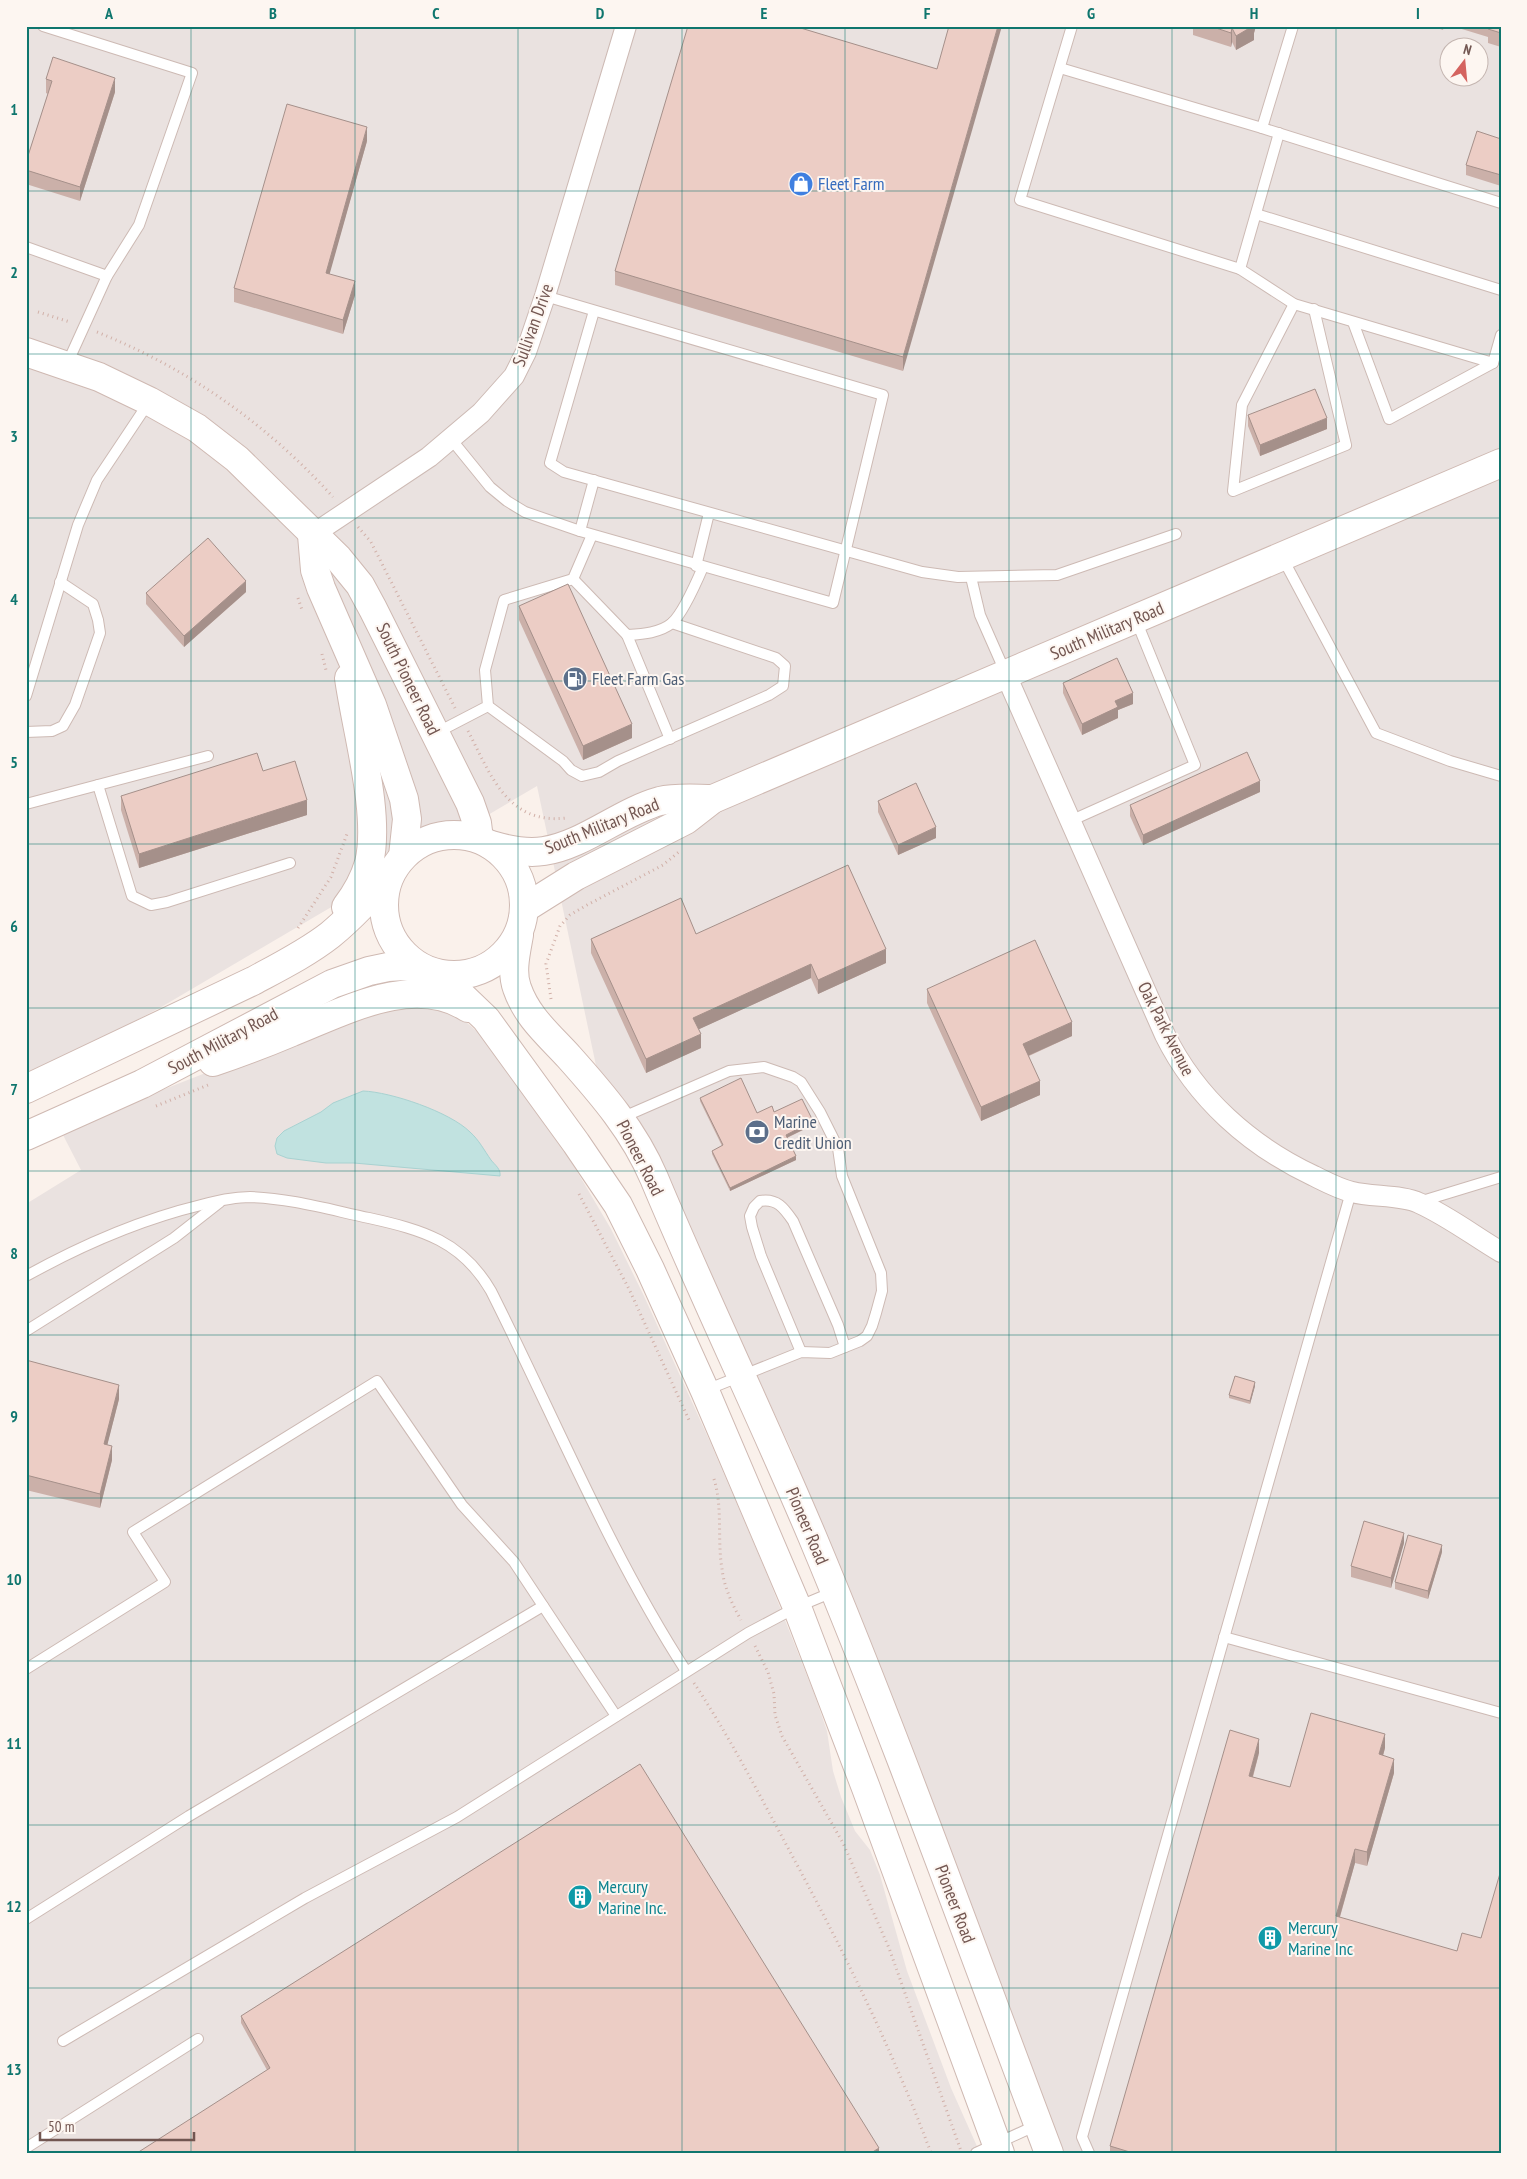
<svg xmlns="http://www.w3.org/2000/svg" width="1527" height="2179" font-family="'PT Sans Narrow',sans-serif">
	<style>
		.industrial { fill: #eae2e0; fill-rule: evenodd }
		.water { fill: #c1e2e0; stroke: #a8d2d1 }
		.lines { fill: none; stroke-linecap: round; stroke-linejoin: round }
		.lane-casing { stroke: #cdbab4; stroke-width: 12 }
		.street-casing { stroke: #cdbab4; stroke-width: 22 }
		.secondary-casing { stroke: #cfb9b2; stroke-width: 30 }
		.path { stroke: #d1b0a8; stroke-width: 3; stroke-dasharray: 1 4; stroke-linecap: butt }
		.lane { stroke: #fff; stroke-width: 10 }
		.street { stroke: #fff; stroke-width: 20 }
		.secondary { stroke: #fff; stroke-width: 28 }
		.wall { fill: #cbb0a9 }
		.shaded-wall { fill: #a5908a }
		.building { fill: #eccdc5; stroke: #a5908a }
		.grid { fill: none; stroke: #0f766e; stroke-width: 1; stroke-opacity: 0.55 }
		.labels { text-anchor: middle; stroke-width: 4; stroke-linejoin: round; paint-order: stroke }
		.shop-label { font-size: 18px; fill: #366cbe; stroke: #fdf6f1; text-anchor: start }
		.street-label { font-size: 18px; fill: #725651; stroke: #fdf6f1 }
		.service-label { font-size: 18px; fill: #4e5e75; stroke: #fdf6f1; text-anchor: start }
		.culture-label { font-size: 18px; fill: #0d838f; stroke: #fdf6f1; text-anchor: start }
		.neatline { fill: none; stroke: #0f766e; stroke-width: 2 }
		.grid-label { font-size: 16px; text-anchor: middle; font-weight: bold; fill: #0f766e }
	</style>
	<rect width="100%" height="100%" fill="#faf1eb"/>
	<!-- industrial -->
	<g class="industrial">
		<path d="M26,26h1475v2127h-439l-177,-471 -94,-233 -126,-272 -67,-102 -61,-289 -374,220 -137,74zM1450,48h30v30h-30z"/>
		<polygon points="422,1002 460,1017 480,1034 572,1163 611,1229 644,1296 711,1444 766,1572 815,1696 827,1731 833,1771 841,1797 855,1831 870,1850 880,1875 907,1971 951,2088 980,2153 26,2153 26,1204 81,1170 62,1133 134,1101 344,1019"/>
	</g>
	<!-- water -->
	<path class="water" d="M363,1091c28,1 87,21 107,41 9,8 14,18 21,28 4,5 10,9 9,16l-146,-13h-28l-39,-5 -10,-4 -2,-8 2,-8 7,-7 37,-19 12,-9z"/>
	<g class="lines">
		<defs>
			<g id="lane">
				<polyline points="43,26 192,73 139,225 107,276 67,364"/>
				<polyline points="1072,26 1020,200 1240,269 1279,133"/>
				<polyline points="1293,26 1262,128 1501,203"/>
				<polyline points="1060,68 1262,128"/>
				<polyline points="1256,214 1501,290"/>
				<polyline points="26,247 107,276"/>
				<polyline points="1240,269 1294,304 1493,363 1501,335"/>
				<polyline points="1294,304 1242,405 1233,491 1346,445 1314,309"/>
				<polyline points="594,311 550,463 564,472 922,572 958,577 1057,575 1176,534"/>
				<polyline points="1353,322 1389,419 1493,363"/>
				<polyline points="451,439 490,487 507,501 525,512 580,531 833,603 883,395 545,296"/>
				<polyline points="580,531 594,480"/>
				<polyline points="1282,557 1376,733 1450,761 1501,776"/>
				<polyline points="696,566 709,513"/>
				<polyline points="971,577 980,615 1006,674"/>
				<path d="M573,579l54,56c15,-1 33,-2 45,-12 11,-10 25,-42 31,-56"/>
				<polyline points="627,635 670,739"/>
				<polyline points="26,696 78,525 97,480 149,402"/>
				<polyline points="488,706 563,761 571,770 582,776 599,772 618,761 769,695 783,686 785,666 776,658 672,623"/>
				<polyline points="26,732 52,731 63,726 75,705 100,633 98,620 93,604 60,582"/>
				<polyline points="436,733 488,706 485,670 504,600 573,579 592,535"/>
				<polyline points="98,785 132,896 151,905 167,902 290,863"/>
				<polyline points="26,804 208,756"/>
				<polyline points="1070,821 1195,765 1136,620"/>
				<polyline points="621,1118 729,1071 764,1067 793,1077 801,1082 820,1112 838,1148 842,1176 881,1273 882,1291 876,1313 872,1326 867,1336 860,1341 830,1353 801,1352 706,1390"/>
				<polyline points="1419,1202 1501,1177"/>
				<path d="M26,1276c56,-31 113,-56 175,-71 16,-4 32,-8 49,-8 39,1 81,13 119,21 54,12 93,23 122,73 64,127 118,261 195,380"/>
				<polyline points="26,1331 174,1238 220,1202"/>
				<path d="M801,1352l-40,-96 -9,-29 -2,-11 4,-9 6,-6c17,-3 24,7 33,20l45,104 7,22"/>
				<polyline points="1224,1637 1501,1713"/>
				<polyline points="26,1669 165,1582 133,1532 377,1381 462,1505 514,1562 616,1716"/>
				<polyline points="26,1919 189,1816 543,1606"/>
				<polyline points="63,2041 305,1898 457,1817 748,1633 797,1607 833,1592"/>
				<polyline points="26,2148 198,2039"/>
				<polyline points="976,2153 1037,2125"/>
				<polyline points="1089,2153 1082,2137 1351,1192"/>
			</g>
			<g id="street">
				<polyline points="312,535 429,457 481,413 514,376 526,352 545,296 626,26"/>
				<path d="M1006,675l159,360c31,63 85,111 149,141 12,6 25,13 38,16 19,5 51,3 67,11 29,13 55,33 82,49"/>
			</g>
			<g id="secondary">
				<polyline points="26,352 99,377 149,401 197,428 237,459 338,558 360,585 373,609 470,803 477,823 479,839"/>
				<polyline points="312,535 315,570 321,588 372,705 404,799 407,819 403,856"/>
				<circle cx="454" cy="905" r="70"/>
				<path d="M491,845c17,5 35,9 53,6 40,-6 76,-39 116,-50 17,-4 36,-2 53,-2"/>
				<path d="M346,907c10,-13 18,-27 23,-44 12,-49 -13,-133 -20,-185"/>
				<polyline points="525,908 576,876 686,820 713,799 1501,463"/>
				<path d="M519,935c-3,17 -8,37 -2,53 10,29 31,46 52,69 33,37 65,74 85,121 50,120 107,237 158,358 85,203 159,411 237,617"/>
				<polyline points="439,974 486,1019 576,1143 618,1205 650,1269 705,1391 797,1607 866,1788 1000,2153"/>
				<path d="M213,1062c27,-9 53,-19 79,-30 53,-21 122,-59 176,-24"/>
				<path d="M26,1089l227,-108c26,-14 54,-28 77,-46 22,-18 41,-39 60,-60"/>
				<polyline points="26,1136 142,1084 332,984 369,971 388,967 404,966 425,970"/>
			</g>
		</defs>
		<!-- lane casing -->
		<use href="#lane" class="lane-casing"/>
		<!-- street casing -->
		<use href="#street" class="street-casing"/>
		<!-- secondary casing -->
		<use href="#secondary" class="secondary-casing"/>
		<!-- path -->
		<g class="path">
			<polyline points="38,312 70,322"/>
			<path d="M97,332c92,37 170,92 236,165"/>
			<polyline points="358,527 371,542 455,708"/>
			<polyline points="298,598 302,610"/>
			<polyline points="322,654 326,670"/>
			<path d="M468,731c23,44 39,94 99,87"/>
			<polyline points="298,928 331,877 347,834"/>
			<polyline points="551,999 546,964 560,926 570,915 587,905 663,865 680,851"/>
			<polyline points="156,1106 208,1085"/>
			<polyline points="579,1194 629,1289 689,1420"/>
			<path d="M714,1479c9,29 3,60 8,90 2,18 10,35 19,51"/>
			<polyline points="755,1646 768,1672 774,1694 775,1715 782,1736 843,1843 889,1948 961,2151"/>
			<path d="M694,1683c35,53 64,109 94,165 53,98 104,200 143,305"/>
		</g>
		<!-- lane -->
		<use href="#lane" class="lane"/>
		<!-- street -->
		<use href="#street" class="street"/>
		<!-- secondary -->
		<use href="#secondary" class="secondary"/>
	</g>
	<!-- wall -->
	<g class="wall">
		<polygon points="1184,26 1256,26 1254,33 1254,40 1236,50 1232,42 1231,47 1193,35 1193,29"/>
		<polygon points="1431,26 1444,26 1443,30"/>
		<polygon points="1452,26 1501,26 1501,47 1488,43 1488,37"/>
		<polygon points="937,69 903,371 615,285 615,271"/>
		<polygon points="46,79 115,92 80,201 26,184 26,162 48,94 46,93"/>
		<polygon points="1501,139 1501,186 1466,175 1466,165"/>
		<polygon points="367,141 329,274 355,295 343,334 234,302 234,288"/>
		<polygon points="1248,415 1327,429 1260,456 1248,426"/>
		<polygon points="246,592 184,647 146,604 146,593"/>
		<polygon points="519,606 632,738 583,760 519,620"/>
		<polygon points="1063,683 1133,704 1118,710 1118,718 1082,735 1063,693"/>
		<polygon points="263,771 307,815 139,868 121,810 121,796"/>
		<polygon points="1260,792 1143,845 1130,816 1130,805"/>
		<polygon points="878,801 936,838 898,855 878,812"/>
		<polygon points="696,934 886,963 818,994 811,978 699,1029 701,1048 646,1073 591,953 591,939"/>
		<polygon points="927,989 1072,1036 1029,1056 1040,1095 981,1121 927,1003"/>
		<polygon points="700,1098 757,1113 774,1112 813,1125 787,1138 796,1160 730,1191 712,1154 712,1151 722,1146 700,1101"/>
		<polygon points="26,1360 119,1399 107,1445 112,1460 100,1508 26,1490"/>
		<polygon points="1255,1386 1250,1404 1229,1398 1229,1395"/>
		<polygon points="1404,1543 1391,1588 1351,1577 1351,1566"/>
		<polygon points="1442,1552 1428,1599 1395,1589 1395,1582"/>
		<polygon points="1385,1748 1383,1756 1394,1773 1367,1866 1355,1863 1340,1917 1501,2153 1110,2153 1110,2146 1259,1753 1253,1777 1290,1787"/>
		<polygon points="241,2016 879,2153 267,2070 241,2023"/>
	</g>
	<!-- shaded-wall -->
	<g class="shaded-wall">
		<polygon points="998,26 1002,26 903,371 903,357"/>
		<polygon points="1253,26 1256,26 1254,33 1254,40 1236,50 1236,36"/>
		<polygon points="1232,28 1232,42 1231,47 1231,33"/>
		<polygon points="115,78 115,92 80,201 80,187"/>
		<polygon points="367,127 367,141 326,287 326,273"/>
		<polygon points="355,281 355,295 343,334 343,320"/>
		<polygon points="1327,418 1327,429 1260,456 1260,445"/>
		<polygon points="246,581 246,592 184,647 184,636"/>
		<polygon points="1133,693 1133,704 1118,710 1118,718 1082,735 1082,724 1115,701"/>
		<polygon points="632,724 632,738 583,760 583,746"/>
		<polygon points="1260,781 1260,792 1143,845 1143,835"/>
		<polygon points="307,800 307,815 139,868 139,854"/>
		<polygon points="936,827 936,838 898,855 898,845"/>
		<polygon points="886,949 886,963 818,994 818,980"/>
		<polygon points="811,964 811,978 693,1032 693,1018"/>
		<polygon points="1072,1022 1072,1036 1023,1058 1023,1044"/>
		<polygon points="701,1034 701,1048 646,1073 646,1059"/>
		<polygon points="1040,1081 1040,1095 981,1121 981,1107"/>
		<polygon points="813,1121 813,1125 786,1138 786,1135"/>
		<polygon points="796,1156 796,1160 730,1191 730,1188"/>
		<polygon points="1255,1382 1255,1386 1250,1404 1250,1401"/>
		<polygon points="119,1385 119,1399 104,1458 104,1444"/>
		<polygon points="112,1446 112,1460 100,1508 100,1494"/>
		<polygon points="1404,1533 1404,1543 1391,1588 1391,1578"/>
		<polygon points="1442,1545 1442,1552 1428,1599 1428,1591"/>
		<polygon points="1385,1734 1385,1748 1379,1769 1379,1754"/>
		<polygon points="1259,1739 1259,1753 1249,1790 1249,1776"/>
		<polygon points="1394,1759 1394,1773 1367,1866 1367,1852"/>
		<polygon points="1355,1849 1355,1863 1336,1930 1336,1916"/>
		<polygon points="879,2148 879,2153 871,2153"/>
	</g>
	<!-- building -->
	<g class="building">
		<polygon points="688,26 794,26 937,69 949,26 998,26 903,357 615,271"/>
		<polygon points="1210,26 1253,26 1236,36 1232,28 1231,33"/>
		<polygon points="1489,26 1501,26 1501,33 1488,29"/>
		<polygon points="53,57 115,78 80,187 26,170 26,162 52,81 46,79"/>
		<polygon points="287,104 367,127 326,273 355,281 343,320 234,288"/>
		<polygon points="1477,131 1501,139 1501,175 1466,165"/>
		<polygon points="1315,389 1327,418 1260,445 1248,415"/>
		<polygon points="208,538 246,581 184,636 146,593"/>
		<polygon points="568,584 632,724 583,746 519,606"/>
		<polygon points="1117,658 1133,693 1115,701 1118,707 1082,724 1063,683"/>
		<polygon points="1247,752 1260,781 1143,835 1130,805"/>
		<polygon points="257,753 263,771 295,761 307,800 139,854 121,796"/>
		<polygon points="916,783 936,827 898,845 878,801"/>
		<polygon points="848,865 886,949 818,980 811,964 693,1018 701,1034 646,1059 591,939 681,898 696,934"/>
		<polygon points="1035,940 1072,1022 1023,1044 1040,1081 981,1107 927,989"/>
		<polygon points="741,1078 757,1113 772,1106 774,1112 802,1099 813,1121 786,1135 796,1156 730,1188 712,1151 723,1145 700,1098"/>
		<polygon points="26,1360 119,1385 104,1444 112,1446 100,1494 26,1475"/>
		<polygon points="1235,1376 1255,1382 1250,1401 1229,1395"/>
		<polygon points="1364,1521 1404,1533 1391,1578 1351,1566"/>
		<polygon points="1408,1535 1442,1545 1428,1591 1395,1582"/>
		<polygon points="1311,1713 1385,1734 1379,1754 1394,1759 1367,1852 1355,1849 1336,1916 1457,1951 1462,1933 1481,1938 1501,1870 1501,2153 1133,2153 1110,2146 1230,1730 1259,1739 1249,1776 1290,1787"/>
		<polygon points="640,1764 879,2148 871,2153 137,2153 270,2068 241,2016"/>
	</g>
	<!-- grid -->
	<path class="grid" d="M191,26v2127M355,26v2127M518,26v2127M682,26v2127M845,26v2127M1009,26v2127M1172,26v2127M1336,26v2127M26,191h1475M26,354h1475M26,518h1475M26,681h1475M26,844h1475M26,1008h1475M26,1171h1475M26,1335h1475M26,1498h1475M26,1661h1475M26,1825h1475M26,1988h1475"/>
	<!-- icons -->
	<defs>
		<symbol id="shop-disc" viewBox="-11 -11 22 22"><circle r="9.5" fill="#3f7fe0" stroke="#fdf6f1"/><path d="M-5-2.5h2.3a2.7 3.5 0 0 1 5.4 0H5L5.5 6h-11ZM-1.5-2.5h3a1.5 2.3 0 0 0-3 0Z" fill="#fff"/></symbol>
		<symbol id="fuel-disc" viewBox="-11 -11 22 22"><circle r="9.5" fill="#5c6f8a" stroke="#fdf6f1"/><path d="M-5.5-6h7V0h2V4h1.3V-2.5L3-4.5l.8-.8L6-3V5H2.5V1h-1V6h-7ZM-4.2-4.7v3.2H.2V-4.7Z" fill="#fff"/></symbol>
		<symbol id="bank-disc" viewBox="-11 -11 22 22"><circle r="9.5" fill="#5c6f8a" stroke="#fdf6f1"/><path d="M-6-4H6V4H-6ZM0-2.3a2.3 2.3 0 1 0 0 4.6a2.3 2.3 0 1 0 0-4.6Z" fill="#fff"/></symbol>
		<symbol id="building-disc" viewBox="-11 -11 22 22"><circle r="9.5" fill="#0f9aa8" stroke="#fdf6f1"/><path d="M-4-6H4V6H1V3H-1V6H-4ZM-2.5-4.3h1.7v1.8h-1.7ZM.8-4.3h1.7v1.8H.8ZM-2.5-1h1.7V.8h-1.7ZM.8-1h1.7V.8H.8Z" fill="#fff"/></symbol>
	</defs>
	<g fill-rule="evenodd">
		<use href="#shop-disc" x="787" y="170" width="28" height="28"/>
		<use href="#fuel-disc" x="561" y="665" width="28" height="28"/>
		<use href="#bank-disc" x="743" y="1118" width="28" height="28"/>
		<use href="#building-disc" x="566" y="1883" width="28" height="28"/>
		<use href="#building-disc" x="1256" y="1924" width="28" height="28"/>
	</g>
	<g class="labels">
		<!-- shop labels -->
		<g class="shop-label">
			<text x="818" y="190">Fleet Farm</text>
		</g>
		<!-- street labels -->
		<g class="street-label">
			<text transform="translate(533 325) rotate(-70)" y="6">Sullivan Drive</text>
			<text transform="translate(1107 631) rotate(-23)" y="6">South Military Road</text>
			<text transform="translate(408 679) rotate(64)" y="6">South Pioneer Road</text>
			<text transform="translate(602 826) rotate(-22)" y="6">South Military Road</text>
			<text transform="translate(1166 1029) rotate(63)" y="6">Oak Park Avenue</text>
			<text transform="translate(223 1041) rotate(-28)" y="6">South Military Road</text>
			<text transform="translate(640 1158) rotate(63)" y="6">Pioneer Road</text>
			<text transform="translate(807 1526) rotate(67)" y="6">Pioneer Road</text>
			<text transform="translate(955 1904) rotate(69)" y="6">Pioneer Road</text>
		</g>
		<!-- service labels -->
		<g class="service-label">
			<text x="592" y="685">Fleet Farm Gas</text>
			<text x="774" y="1128">Marine<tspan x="774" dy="21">Credit Union</tspan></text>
		</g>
		<!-- culture labels -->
		<g class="culture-label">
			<text x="598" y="1893">Mercury<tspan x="598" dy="21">Marine Inc.</tspan></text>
			<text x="1288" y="1934">Mercury<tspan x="1288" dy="21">Marine Inc</tspan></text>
		</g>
	</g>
	<!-- border -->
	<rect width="1527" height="2179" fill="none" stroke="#fdf6f1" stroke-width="55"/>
	<!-- north arrow -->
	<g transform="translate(1464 62) rotate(16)"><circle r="24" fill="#fdf6f1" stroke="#c5b6b1"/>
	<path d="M0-4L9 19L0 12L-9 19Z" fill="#d4635f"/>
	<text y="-8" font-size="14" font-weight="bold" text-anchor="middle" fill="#725651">N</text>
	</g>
	<!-- scale -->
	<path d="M40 2132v8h154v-8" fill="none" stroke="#725651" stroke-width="2.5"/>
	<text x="48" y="2132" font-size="15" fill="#725651" stroke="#fdf6f1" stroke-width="4" paint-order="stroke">50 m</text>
	<rect x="28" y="28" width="1472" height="2124" class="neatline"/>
	<g class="grid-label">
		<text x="109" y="19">A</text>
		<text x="273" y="19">B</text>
		<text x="436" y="19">C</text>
		<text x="600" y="19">D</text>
		<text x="764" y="19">E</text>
		<text x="927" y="19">F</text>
		<text x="1091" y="19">G</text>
		<text x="1254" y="19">H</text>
		<text x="1418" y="19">I</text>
		<text x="14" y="115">1</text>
		<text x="14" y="278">2</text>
		<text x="14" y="442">3</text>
		<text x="14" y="605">4</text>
		<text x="14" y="768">5</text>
		<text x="14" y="932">6</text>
		<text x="14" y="1095">7</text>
		<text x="14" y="1259">8</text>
		<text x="14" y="1422">9</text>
		<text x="14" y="1585">10</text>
		<text x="14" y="1749">11</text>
		<text x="14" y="1912">12</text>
		<text x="14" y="2075">13</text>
	</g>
</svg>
